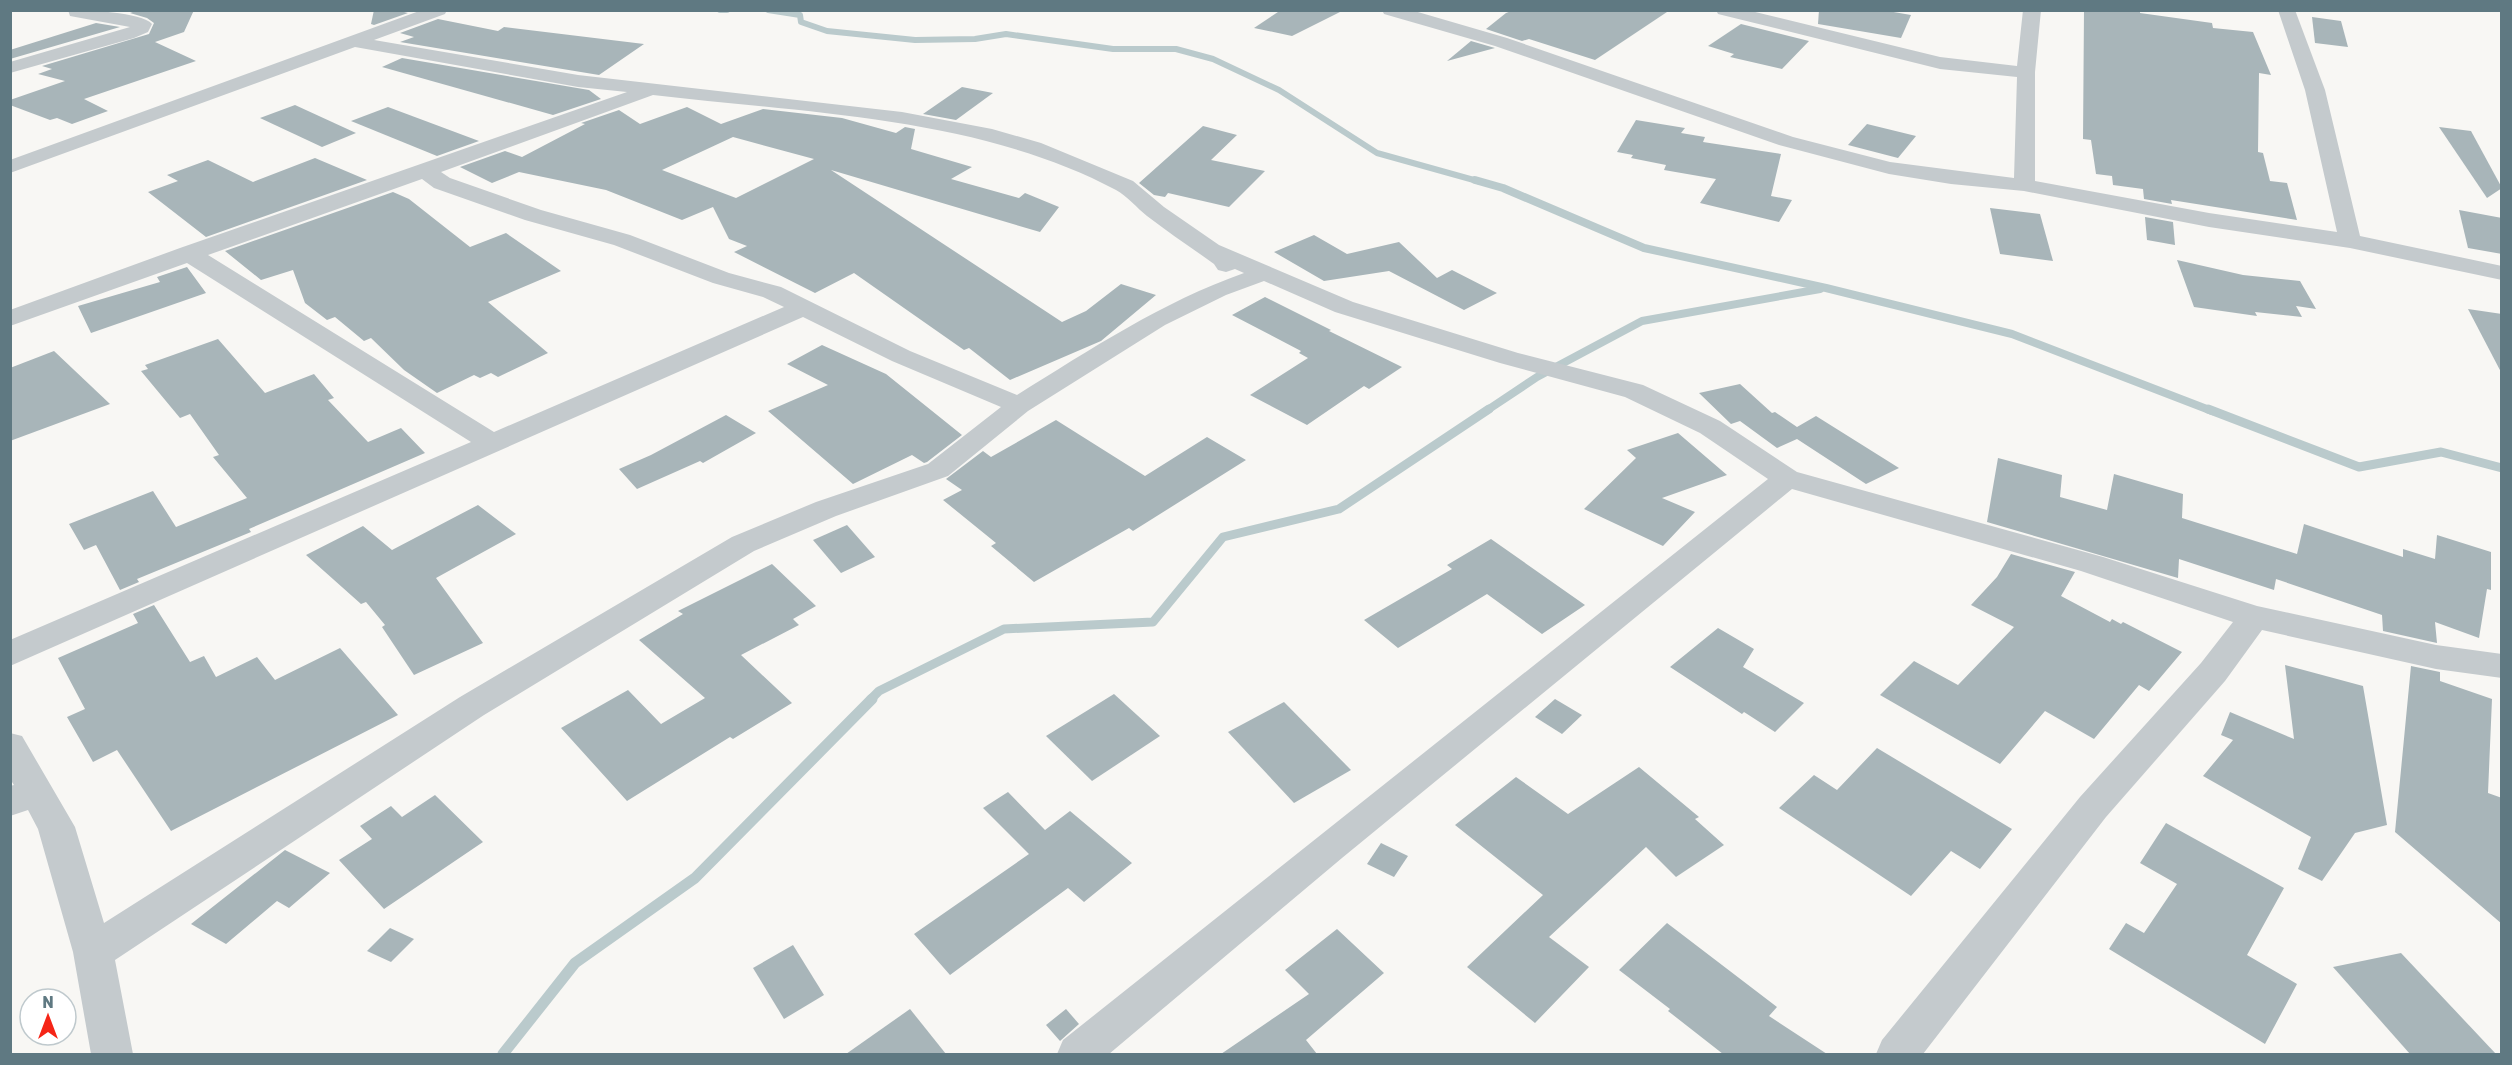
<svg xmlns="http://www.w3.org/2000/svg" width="2512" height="1065" font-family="Rubik,sans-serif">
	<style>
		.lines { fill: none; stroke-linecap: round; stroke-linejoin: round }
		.stream-far3 { stroke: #bacacc; stroke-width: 6 }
		.stream-far2 { stroke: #bacacc; stroke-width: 8 }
		.stream-far1 { stroke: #bacacc; stroke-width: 9 }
		.stream { stroke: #bacacc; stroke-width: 11 }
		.building { fill: #a8b5b9; fill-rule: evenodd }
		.street { fill: #c4cacd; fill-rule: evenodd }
	</style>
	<rect width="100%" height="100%" fill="#f8f7f4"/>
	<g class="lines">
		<!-- stream-far3 -->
		<g class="stream-far3">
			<polyline points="720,10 727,10"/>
			<polyline points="768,10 800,15 801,22 827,31 915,40 975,39 1006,34 1113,49 1176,49 1213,59 1279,90 1377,153 1481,182"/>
		</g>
		<!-- stream-far2 -->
		<g class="stream-far2">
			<polyline points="1475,180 1503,188 1644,248 1826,288 2012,334 2212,411"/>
			<polyline points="1486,411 1537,377 1642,321 1820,289"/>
		</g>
		<!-- stream-far1 -->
		<g class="stream-far1">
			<polyline points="2208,409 2359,467 2441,452 2502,468"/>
			<polyline points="870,700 879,691 1004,629 1153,622 1223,537 1339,509 1489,409"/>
		</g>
		<!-- stream -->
		<polyline class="stream" points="503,1054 575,963 695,878 872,699"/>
	</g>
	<!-- building -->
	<g class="building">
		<polygon points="138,10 194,10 184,32 155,42 196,61 84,99 108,111 72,124 57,118 50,120 10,105 10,100 65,81 38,74 52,69 42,66 149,34 154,23 147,18 130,13"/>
		<polygon points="374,10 396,10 408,13 374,25 371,24"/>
		<polygon points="1281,10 1344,10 1292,36 1254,28"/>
		<polygon points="1514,10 1670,10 1595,60 1529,39 1522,41 1486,29 1506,13"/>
		<polygon points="1819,10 1882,10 1911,15 1901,38 1818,24"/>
		<polygon points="2084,10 2140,10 2140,13 2212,23 2213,28 2253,32 2271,75 2259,73 2258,152 2263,153 2270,181 2287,183 2297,220 2171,200 2172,204 2144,199 2143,189 2113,185 2112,176 2096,174 2091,140 2083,139"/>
		<polygon points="2312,17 2341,21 2348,47 2315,43"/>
		<polygon points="438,19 498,31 504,27 644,44 599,75 400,42 414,37 400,33"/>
		<polygon points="96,23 120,27 10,59 10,50"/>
		<polygon points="1741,24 1809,41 1782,69 1730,57 1734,54 1708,46"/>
		<polygon points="1471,41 1495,48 1447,61"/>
		<polygon points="402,58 589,90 601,99 553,115 382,67"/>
		<polygon points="962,87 993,93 956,120 923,114"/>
		<polygon points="295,105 356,133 322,147 260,118"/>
		<polygon points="388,107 479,141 437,156 351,121"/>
		<path d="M687,107l34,17 42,-15 79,9 54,15 9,-6 10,2 -4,20 61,18 -21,12 68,19 6,-5 34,14 -19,25 -209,-62 231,152 24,-11 35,-27 35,11 -55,46 -91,39 -41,-32 -5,2 -110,-77 -39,20 -81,-41 13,-6 -18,-7 -16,-32 -31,13 -76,-30 -87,-18 -27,11 -32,-16 45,-16 17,6 63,-33 -4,-1 38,-13 21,14zM733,137l81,22 -78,39 -74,-28z"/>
		<polygon points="1636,120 1685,128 1681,133 1705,137 1703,142 1781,154 1771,196 1792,200 1779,222 1700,203 1716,179 1664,170 1666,165 1631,158 1633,155 1617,152"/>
		<polygon points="1867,124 1916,136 1898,158 1848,145"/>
		<polygon points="1203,126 1237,135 1211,160 1265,171 1229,207 1168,193 1165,197 1154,195 1139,183"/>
		<polygon points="2439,127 2471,131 2502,188 2487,198"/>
		<polygon points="315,158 367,180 206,237 148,192 178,181 167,175 208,160 253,182"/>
		<polygon points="393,192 409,199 470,247 506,233 561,271 488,302 548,353 498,377 491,373 480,378 474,375 437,393 404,370 371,338 364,341 335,317 327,320 305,303 293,270 261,280 225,251"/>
		<polygon points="1990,208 2040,214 2053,261 2000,254"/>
		<polygon points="2459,210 2502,218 2502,254 2468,248"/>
		<polygon points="2145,217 2173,222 2175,245 2147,240"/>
		<polygon points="1314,235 1347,254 1399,242 1437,278 1452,270 1497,293 1464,310 1389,271 1324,281 1274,252"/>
		<polygon points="2177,260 2243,275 2300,281 2316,309 2296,306 2302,317 2255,312 2257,316 2194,307"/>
		<polygon points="187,267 206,293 91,333 78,306 160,282 157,277"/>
		<polygon points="1265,297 1331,330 1329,331 1402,367 1369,389 1364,386 1307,425 1250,395 1308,358 1299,353 1301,351 1232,315"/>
		<polygon points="2468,309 2502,314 2502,374"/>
		<polygon points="218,339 265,393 314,374 334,398 328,400 368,442 401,428 425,453 249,529 251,532 137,579 139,582 120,590 96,545 84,550 69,524 153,491 176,527 247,498 213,457 219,455 190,414 180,418 141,371 148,369 145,365"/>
		<polygon points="822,345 886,374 962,435 927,462 924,463 912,455 853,484 768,411 828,385 787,364"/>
		<polygon points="54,351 110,404 10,441 10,368"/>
		<polygon points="1740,384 1772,413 1775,412 1797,427 1816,416 1899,468 1866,484 1797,439 1777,448 1740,421 1731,424 1699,393"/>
		<polygon points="726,415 756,433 703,463 700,461 637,489 619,469 651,455"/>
		<polygon points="1056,420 1145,476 1207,437 1246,460 1133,531 1129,528 1034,582 991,546 996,543 943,500 962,490 946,479 983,451 991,457"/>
		<polygon points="1678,433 1727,475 1662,498 1695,512 1663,546 1584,509 1636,458 1627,450"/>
		<polygon points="1998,458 2062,475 2060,497 2107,510 2114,474 2183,494 2182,518 2297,554 2304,524 2403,557 2403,549 2435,559 2437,535 2491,552 2491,590 2487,589 2479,638 2435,622 2437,643 2383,631 2382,615 2276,579 2274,590 2179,559 2178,578 1987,522"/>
		<polygon points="478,505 516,534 436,578 483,643 414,675 382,627 385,625 366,602 361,604 306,555 363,526 392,550"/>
		<polygon points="847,525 875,557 841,573 813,540"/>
		<polygon points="1491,539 1585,605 1542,634 1487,594 1398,648 1364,620 1452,569 1447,565"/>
		<polygon points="2011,554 2075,572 2061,596 2110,622 2112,619 2121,624 2123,622 2182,652 2149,691 2139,685 2094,739 2045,711 2000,764 1880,695 1914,661 1958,685 2014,627 1971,605 1997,577"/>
		<polygon points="772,564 816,606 793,619 799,625 741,655 792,703 733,739 730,737 627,801 561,728 628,690 661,724 705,698 639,640 683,614 678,611"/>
		<polygon points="154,605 190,662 204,656 216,677 257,657 275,680 340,648 398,715 171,831 117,750 93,762 67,717 85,709 58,658 138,623 133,614"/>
		<polygon points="1718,628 1754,649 1743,667 1804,703 1775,732 1744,712 1742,714 1670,667"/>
		<polygon points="2285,665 2363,686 2387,825 2355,833 2322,881 2298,869 2311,837 2203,776 2233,740 2221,735 2230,712 2294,739"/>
		<polygon points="2411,666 2440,672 2440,681 2492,699 2488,793 2502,798 2502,924 2395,832"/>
		<polygon points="1114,694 1160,736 1092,781 1046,736"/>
		<polygon points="1555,699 1582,715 1562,734 1535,717"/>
		<polygon points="1284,702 1351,770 1294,803 1228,732"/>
		<polygon points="1877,748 2012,829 1980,869 1951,851 1911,896 1779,808 1814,775 1837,790"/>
		<polygon points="1639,767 1699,817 1695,819 1724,845 1676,877 1646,847 1549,937 1589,967 1535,1023 1467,967 1543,895 1455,825 1516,777 1568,814"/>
		<polygon points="1008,792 1045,830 1070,811 1132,863 1084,902 1068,888 950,975 914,934 1029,854 983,808"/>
		<polygon points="435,795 483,842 384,909 339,860 372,839 360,826 391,806 402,817"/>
		<polygon points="2166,823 2284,888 2247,955 2297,984 2265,1044 2109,949 2126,923 2144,933 2177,884 2140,863"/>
		<polygon points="1381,843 1408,856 1394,877 1367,864"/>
		<polygon points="285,850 330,873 289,908 277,901 226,944 191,924"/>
		<polygon points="1667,923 1777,1007 1769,1016 1827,1054 1723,1054 1668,1011 1670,1009 1619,970"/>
		<polygon points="390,928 414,939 391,962 367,951"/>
		<polygon points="1337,929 1384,973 1306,1040 1317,1054 1221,1054 1309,994 1285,970"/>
		<polygon points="793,945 824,995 784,1019 753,968"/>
		<polygon points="2401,953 2496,1054 2410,1054 2333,967"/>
		<polygon points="910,1009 946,1054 846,1054"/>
		<polygon points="1066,1009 1079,1024 1060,1041 1046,1025"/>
	</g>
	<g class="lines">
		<!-- street -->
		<g class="street">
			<path d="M68,10c17,0 74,2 84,14l-4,8 -14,6 -124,35v-11l120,-35 -60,-11z"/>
			<path d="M422,10h25l-2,4 -71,26 204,35 324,37 90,17 49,14 92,38 31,26 55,38 134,57 165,51 125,32 77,36 77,51 306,85 154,49 179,39 66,9v24l-66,-9 -174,-39 -37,51 -119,136 -183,237h-47l6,-14 198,-243 121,-134 32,-41 -152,-51 -289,-82 -450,369 -233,196h-52l6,-14 705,-561 -68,-46 -75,-36 -125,-34 -165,-51 -71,-31 -38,14 -61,30 -137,86 -80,65 -112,40 -82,35 -270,164 -369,245 18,94h-42l-18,-102 -35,-123 -10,-19 -18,6v-30l4,-1 -4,-6v-46l12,3 53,91 29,96 356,-226 272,-160 84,-35 112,-38 73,-57 -109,-46 -89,-44 -793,349v-26l461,-198 -284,-179 -177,63v-16l170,-62 447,-156 -49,-5 -223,-40 -345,126v-13zM653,95c151,18 327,22 463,95 11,6 21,18 31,26 22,17 45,32 67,48l4,6 8,2 9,-3 9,4c-82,29 -153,76 -227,122l-107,-44 -129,-64 -52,-14 -99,-38 -89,-25 -91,-32 -9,-6zM422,179l12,9 91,32 89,25 99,38 50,14 21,10 -290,125 -286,-177z"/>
			<polygon points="1382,10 1411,10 1507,38 1793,137 1890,162 2014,178 2017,77 1940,69 1718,14 1716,10 1747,10 1940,57 2017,66 2023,10 2041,10 2035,72 2035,181 2209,213 2337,232 2305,90 2278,10 2295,10 2325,90 2360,236 2502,266 2502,280 2350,248 2209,227 2024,191 1951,184 1889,174 1779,145 1495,46 1384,14"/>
		</g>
	</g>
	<!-- border -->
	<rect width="2512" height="1065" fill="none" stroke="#5f7982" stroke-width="24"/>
	<!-- north arrow -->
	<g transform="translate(48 1017)"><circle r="28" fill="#ffffff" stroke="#bfc9cd" stroke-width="1.5"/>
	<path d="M0-4.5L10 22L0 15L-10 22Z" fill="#f52517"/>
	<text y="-9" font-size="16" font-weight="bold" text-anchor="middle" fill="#5f7982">N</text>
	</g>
</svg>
